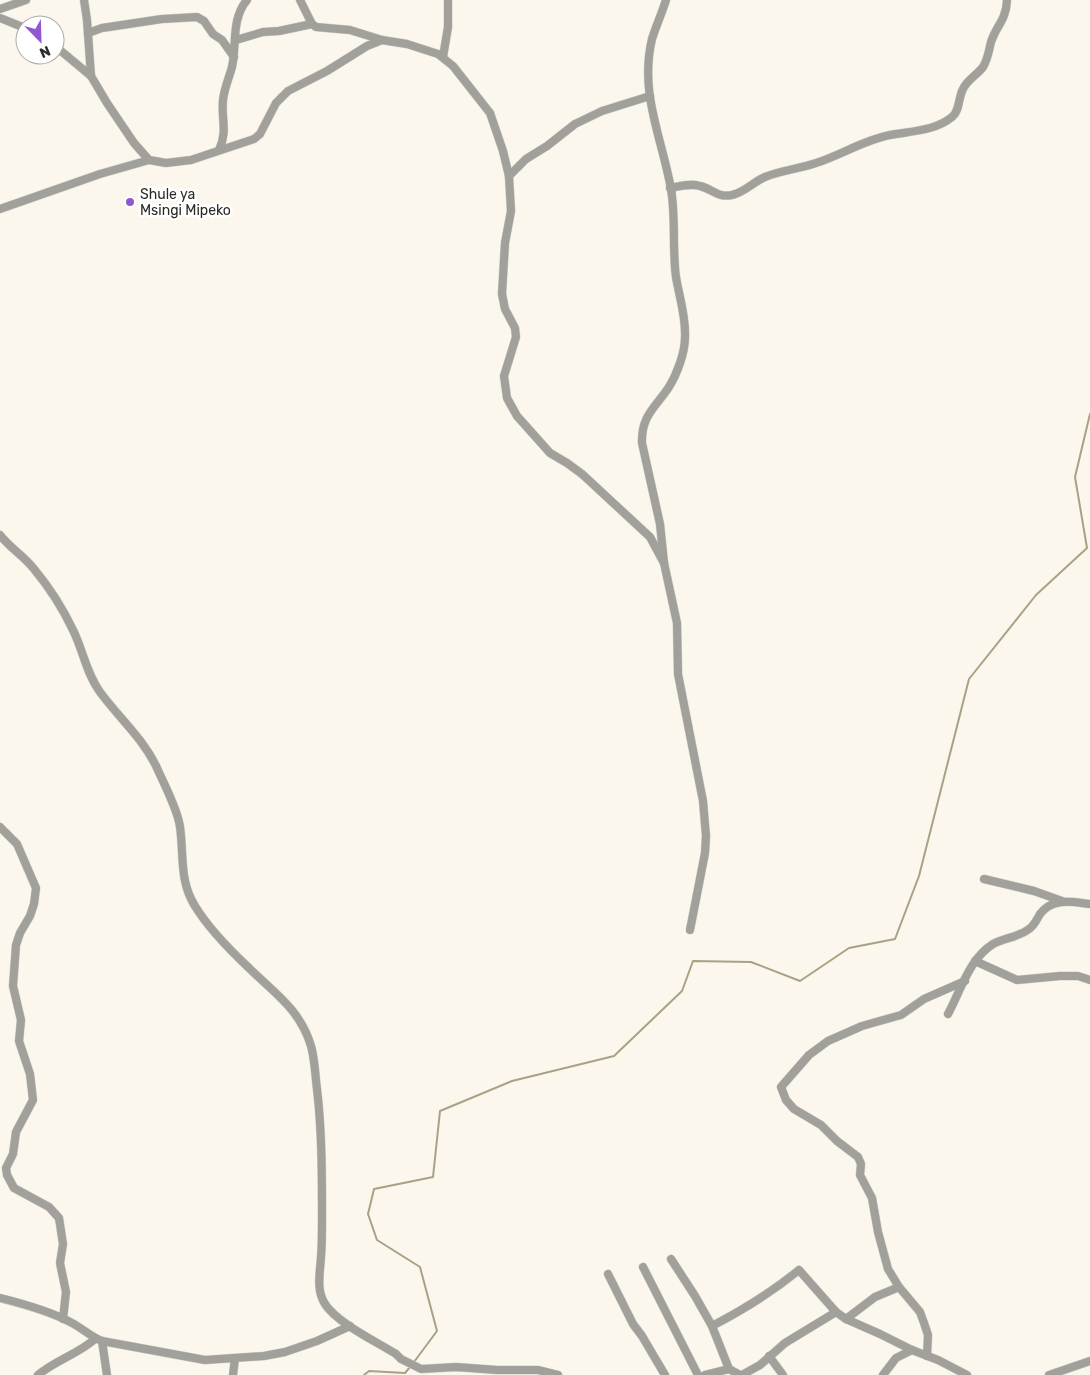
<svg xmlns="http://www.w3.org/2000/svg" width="1090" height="1375" font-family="Rubik,sans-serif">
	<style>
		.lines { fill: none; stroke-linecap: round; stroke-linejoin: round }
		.stream { stroke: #aaa185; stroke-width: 2 }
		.minor-casing { stroke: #d6d2c8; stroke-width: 9 }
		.minor { stroke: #a1a09b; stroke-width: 8 }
		.poi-dot { fill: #9058d0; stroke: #fff; stroke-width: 2 }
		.labels { text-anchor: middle; stroke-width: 5; stroke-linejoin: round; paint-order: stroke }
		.poi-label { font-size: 14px; fill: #2b2a26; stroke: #fff; text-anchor: start }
	</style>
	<rect width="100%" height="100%" fill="#fbf7ec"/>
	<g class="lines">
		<!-- stream -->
		<g class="stream">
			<polyline points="414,1362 437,1331 420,1267 377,1240 368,1214 374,1189 433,1177 440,1111 512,1081 614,1056 682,991 693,961 751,962 800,981 849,948 895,939 919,876 969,679 1036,595 1087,548 1075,477 1090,414"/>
			<polyline points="364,1375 369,1371 405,1373 410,1367"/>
		</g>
		<defs>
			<g id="minor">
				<polyline points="84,0 87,20 91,76"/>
				<polyline points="300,0 312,24 316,27 350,30 382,40"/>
				<path d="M666,0c-4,13 -10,26 -14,39 -13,54 10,99 19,150 5,29 1,59 5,88 3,19 10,39 9,60 0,16 -8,37 -16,50 -14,21 -28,29 -27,56l18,81 4,39 13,60 1,51 25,127 3,35 -1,17 -15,77"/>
				<polyline points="0,9 26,0"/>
				<polyline points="0,18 25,28"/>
				<polyline points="88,33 102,28 162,19 197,17 204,21 213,34 222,40 234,57"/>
				<polyline points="236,40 263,32 279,31 312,24"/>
				<polyline points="55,46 91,76 107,103 134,143 149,160 166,163 191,160 254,139 260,134 276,103 288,91 327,71 367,46 382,40 407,44 438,54 453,66 490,113 503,151 509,176 511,211 505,243 502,294 505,309 515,328 516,337 504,376 507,398 517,416 550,453 567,463 582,474 650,537 664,563"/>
				<polyline points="443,57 448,27 448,0"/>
				<path d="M219,150c9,-19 2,-31 4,-50 1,-11 6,-22 9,-33 5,-23 -1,-48 15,-67"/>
				<polyline points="509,176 526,159 547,146 575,124 602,111 650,96"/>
				<path d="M670,188c10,-2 21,-5 30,-2 13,3 17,12 32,9 13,-3 21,-13 33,-18 16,-7 34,-8 51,-14 25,-8 48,-23 74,-28 21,-4 45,-4 62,-18 8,-6 6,-19 11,-28 4,-9 14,-14 20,-22 5,-8 6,-17 8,-25 6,-18 15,-21 16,-42"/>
				<polyline points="0,209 100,174 149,160"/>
				<path d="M0,535c10,13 24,21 34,34 15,18 29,40 39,61 10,20 13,43 27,62 19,26 43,46 57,76 7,16 21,42 23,59 4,27 -1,54 15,79 12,20 37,46 54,62 25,25 51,41 62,78 4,14 4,28 6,43 5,42 5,87 5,130 0,13 0,26 -1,38 -1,16 -5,33 4,47 12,19 52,38 71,50l5,5 20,10 35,-2 41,3h41l20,5"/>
				<polyline points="0,827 17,844 36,888 34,904 30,916 20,933 16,945 13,986 21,1020 19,1041 30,1074 33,1100 16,1132 13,1154 6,1168 7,1175 14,1188 49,1207 59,1218 63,1244 60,1263 66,1292 63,1319"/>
				<polyline points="984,879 1034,891 1062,901"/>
				<polyline points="975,961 1017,980 1060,976 1078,976 1090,980"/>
				<path d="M948,1014c13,-24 21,-55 45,-70 11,-6 26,-7 36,-15 5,-3 8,-10 11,-15 13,-17 32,-12 50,-10"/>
				<polyline points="671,1259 695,1296 712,1326 729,1369"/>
				<polyline points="643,1267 698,1375"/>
				<polyline points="608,1274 633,1324 642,1336 665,1375"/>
				<path d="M0,1298c24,6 50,13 72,25 10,5 19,14 30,18l103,19 59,-4 21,-4 32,-11 33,-15"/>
				<polyline points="846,1319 875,1297 899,1287"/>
				<path d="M712,1326c31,-16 60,-34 87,-56l37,42 10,7 34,15 32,16 26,10 29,15"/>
				<polyline points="102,1341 107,1375"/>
				<polyline points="769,1356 783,1375"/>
				<polyline points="927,1356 928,1335 924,1323 920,1312 899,1287 888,1269 878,1232 872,1198 860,1175 861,1164 858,1157 837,1141 821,1125 794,1109 786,1100 781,1087 809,1055 828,1041 862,1026 901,1015 924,999 965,981"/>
				<path d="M38,1375c18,-15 40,-21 57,-36"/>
				<polyline points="233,1375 235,1358"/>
				<polyline points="705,1375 729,1369 740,1375"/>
				<polyline points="742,1375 760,1365 785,1343 836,1312"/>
				<polyline points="883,1375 896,1358 912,1350"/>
				<polyline points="1049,1375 1090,1361"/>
			</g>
		</defs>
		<!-- minor casing -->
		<use href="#minor" class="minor-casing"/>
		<!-- minor -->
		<use href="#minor" class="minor"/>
	</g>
	<!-- markers -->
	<circle class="poi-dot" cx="130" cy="202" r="5"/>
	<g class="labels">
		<!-- poi labels -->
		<g class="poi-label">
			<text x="140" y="199">Shule ya<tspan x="140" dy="16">Msingi Mipeko</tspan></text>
		</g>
	</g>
	<!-- north arrow -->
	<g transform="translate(40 40) rotate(157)"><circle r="24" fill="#ffffff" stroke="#aaaaa8"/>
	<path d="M0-4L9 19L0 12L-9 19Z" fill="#9058d0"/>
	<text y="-8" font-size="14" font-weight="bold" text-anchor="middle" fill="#2b2a26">N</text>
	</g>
</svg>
